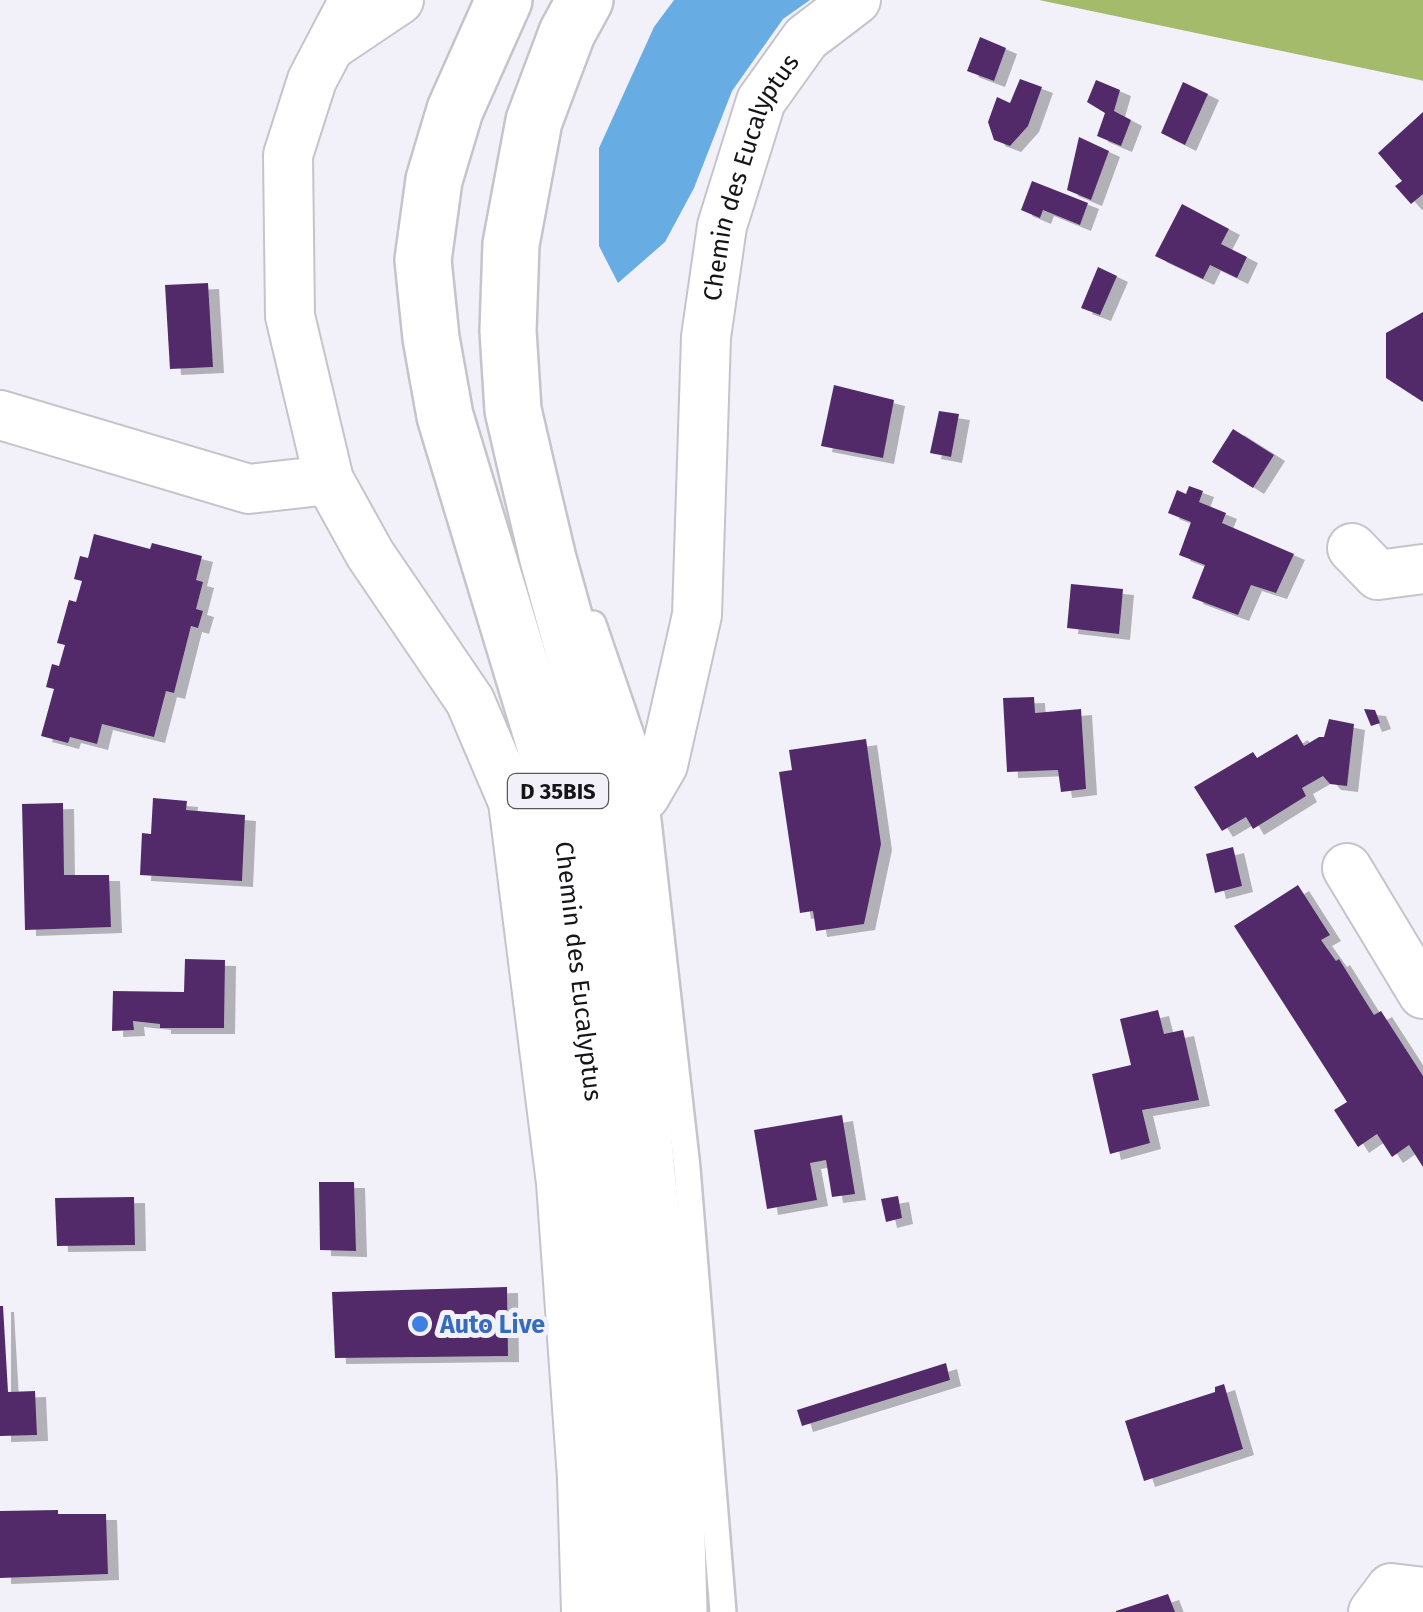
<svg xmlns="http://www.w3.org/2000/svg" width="1423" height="1612" font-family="'Fira Sans',sans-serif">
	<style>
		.forest { fill: #a5bb6c }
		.water { fill: #67ace3 }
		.building { fill: #522c69; filter: url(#shadow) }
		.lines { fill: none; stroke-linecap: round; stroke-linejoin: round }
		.service-casing { stroke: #c4c4cb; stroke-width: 30 }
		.minor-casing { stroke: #c4c4cb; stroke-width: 52 }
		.primary-casing { stroke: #c4c4cb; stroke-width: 60 }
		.service { stroke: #fff; stroke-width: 25 }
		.minor { stroke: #fff; stroke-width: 48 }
		.primary { stroke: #fff; stroke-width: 55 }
		.shop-dot { fill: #3f7fe0; stroke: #f2f1f9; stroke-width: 4 }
		.labels { text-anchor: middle; stroke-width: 10; stroke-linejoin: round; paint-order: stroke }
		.shield { fill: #f2f1f9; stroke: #57575c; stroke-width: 2.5 }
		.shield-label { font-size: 22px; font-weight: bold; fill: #151518 }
		.street-label { font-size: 25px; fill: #151518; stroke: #f2f1f9 }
		.shop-label { font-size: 25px; font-weight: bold; fill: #366cbe; stroke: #f2f1f9; text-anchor: start }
	</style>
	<defs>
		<filter id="shadow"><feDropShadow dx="11" dy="6" stdDeviation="0" flood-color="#0004"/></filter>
	</defs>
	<rect width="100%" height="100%" fill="#f2f1f9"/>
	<!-- forest -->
	<polygon class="forest" points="1039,0 1423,0 1423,81 1420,80"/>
	<!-- water -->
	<polygon class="water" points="674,0 810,0 783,19 732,91 694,188 665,242 618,283 599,246 599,148 654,27"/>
	<!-- building -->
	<g class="building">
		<polygon points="980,37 1006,48 994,81 967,71"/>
		<polygon points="1020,79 1042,87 1028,126 1010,146 994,140 988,122 997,97 1010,103"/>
		<polygon points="1096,80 1120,90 1114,111 1131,120 1121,146 1097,136 1105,113 1087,102"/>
		<polygon points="1183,82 1208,94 1185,145 1161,133"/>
		<polygon points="1423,112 1423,194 1411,204 1395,186 1402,181 1378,153"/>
		<polygon points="1079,137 1109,151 1091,200 1067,190"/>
		<polygon points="1032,181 1088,203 1080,225 1043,210 1040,218 1021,210"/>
		<polygon points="1182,204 1229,229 1221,244 1247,257 1237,278 1210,265 1203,279 1155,256"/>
		<polygon points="1098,267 1117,276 1100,315 1081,308"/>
		<polygon points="208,283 213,367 170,369 165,285"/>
		<polygon points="1423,312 1423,402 1386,378 1386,333"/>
		<polygon points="834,385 894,400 883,458 821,446"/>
		<polygon points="939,411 959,414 951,457 930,453"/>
		<polygon points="1233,429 1274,455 1253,488 1212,462"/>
		<polygon points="1189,486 1203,491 1199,502 1226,513 1222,523 1294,554 1276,593 1251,585 1238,615 1192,598 1205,565 1179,555 1191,522 1168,513 1177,490 1186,494"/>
		<polygon points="94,534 150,549 152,543 202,556 196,580 203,582 196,609 203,611 198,628 191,626 174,693 166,691 154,737 102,724 97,744 70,737 68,743 41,736 54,689 46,687 52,664 59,666 65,645 57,643 69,600 76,602 82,581 74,579 80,556 88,558"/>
		<polygon points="1071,584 1123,589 1119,634 1067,628"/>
		<polygon points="1034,697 1035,713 1081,709 1086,789 1061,792 1058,770 1007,772 1003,698"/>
		<polygon points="1364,709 1375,710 1380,723 1371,726"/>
		<polygon points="1329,719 1354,724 1347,786 1330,784 1323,776 1302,788 1306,796 1253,829 1246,817 1222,831 1194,787 1253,752 1257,758 1297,734 1304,746 1319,737 1324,737"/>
		<polygon points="866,739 881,844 864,924 816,931 813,911 800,913 779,772 792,770 789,750"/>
		<polygon points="153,798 187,801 186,810 245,815 242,881 140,875 142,833 151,834"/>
		<polygon points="63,803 64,875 109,875 111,927 25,930 22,804"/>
		<polygon points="1233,847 1242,886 1215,893 1206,854"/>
		<polygon points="1298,885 1330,935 1321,940 1336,961 1339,959 1374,1015 1381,1011 1423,1076 1423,1167 1409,1145 1392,1157 1377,1134 1358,1147 1334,1110 1347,1102 1234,926"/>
		<polygon points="185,959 225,960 224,1028 160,1028 160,1024 133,1021 134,1030 112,1031 113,991 184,992"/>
		<polygon points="1158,1010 1164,1034 1183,1030 1199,1100 1142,1110 1150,1143 1110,1154 1092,1074 1131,1065 1120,1019"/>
		<polygon points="842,1115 855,1194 832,1197 826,1160 810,1163 817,1200 767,1209 754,1130"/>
		<polygon points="319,1182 354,1182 356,1251 320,1250"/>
		<polygon points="898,1196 902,1218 886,1222 881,1199"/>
		<polygon points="134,1197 135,1245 57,1246 55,1198"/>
		<polygon points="507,1287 508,1356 335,1358 332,1292"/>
		<polygon points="0,1306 3,1306 8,1392 35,1391 37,1435 0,1436"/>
		<polygon points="946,1363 950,1380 802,1426 797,1410"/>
		<polygon points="1224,1384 1243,1449 1144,1481 1125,1421 1215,1392 1215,1387"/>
		<polygon points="58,1510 58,1514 106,1514 108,1574 0,1578 0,1511"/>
		<polygon points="1168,1594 1175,1612 1116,1612 1116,1611"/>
	</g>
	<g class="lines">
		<defs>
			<polyline id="service" points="593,624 642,767 687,1168 723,1612"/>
			<g id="minor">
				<polyline points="354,0 312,80 288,155 290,316 329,480 370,554 470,701 513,802 561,1183 582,1478 586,1612"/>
				<polyline points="332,45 399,0"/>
				<polyline points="0,415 249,489 329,480"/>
				<polyline points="1352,548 1378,575 1423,569"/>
				<path id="s1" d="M645,796l18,-31 34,-150 9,-278 16,-111 39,-125 45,-63 50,-38"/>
				<polyline points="1347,868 1423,994"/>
				<polyline points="1373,1612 1391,1588 1423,1592"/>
			</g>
			<g id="primary">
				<path id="s2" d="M504,0l-49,110 -21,70 -11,80 8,78 14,78 113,373 45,387 21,291 7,145"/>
				<polyline points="585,0 567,33 534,121 511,244 508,331 513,410 525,462 548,559 609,779 675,1462 679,1612"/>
			</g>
		</defs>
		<!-- service casing -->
		<use href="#service" class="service-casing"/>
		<!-- minor casing -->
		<use href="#minor" class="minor-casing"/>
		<!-- primary casing -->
		<use href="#primary" class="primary-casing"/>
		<!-- service -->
		<use href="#service" class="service"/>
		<!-- minor -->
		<use href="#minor" class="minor"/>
		<!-- primary -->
		<use href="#primary" class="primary"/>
	</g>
	<!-- markers -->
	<circle class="shop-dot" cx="420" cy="1324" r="10"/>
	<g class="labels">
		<!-- shield labels -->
		<rect class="shield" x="508" y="774" width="100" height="34" rx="8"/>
		<g class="shield-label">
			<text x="558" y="799">D 35BIS</text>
		</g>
		<!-- street labels -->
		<g class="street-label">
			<text dy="9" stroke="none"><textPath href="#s1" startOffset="635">Chemin des Eucalyptus</textPath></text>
			<text dy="9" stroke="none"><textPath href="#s2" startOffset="1005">Chemin des Eucalyptus</textPath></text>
		</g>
		<!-- shop labels -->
		<g class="shop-label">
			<text x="440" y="1333">Auto Live</text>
		</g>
	</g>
</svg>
